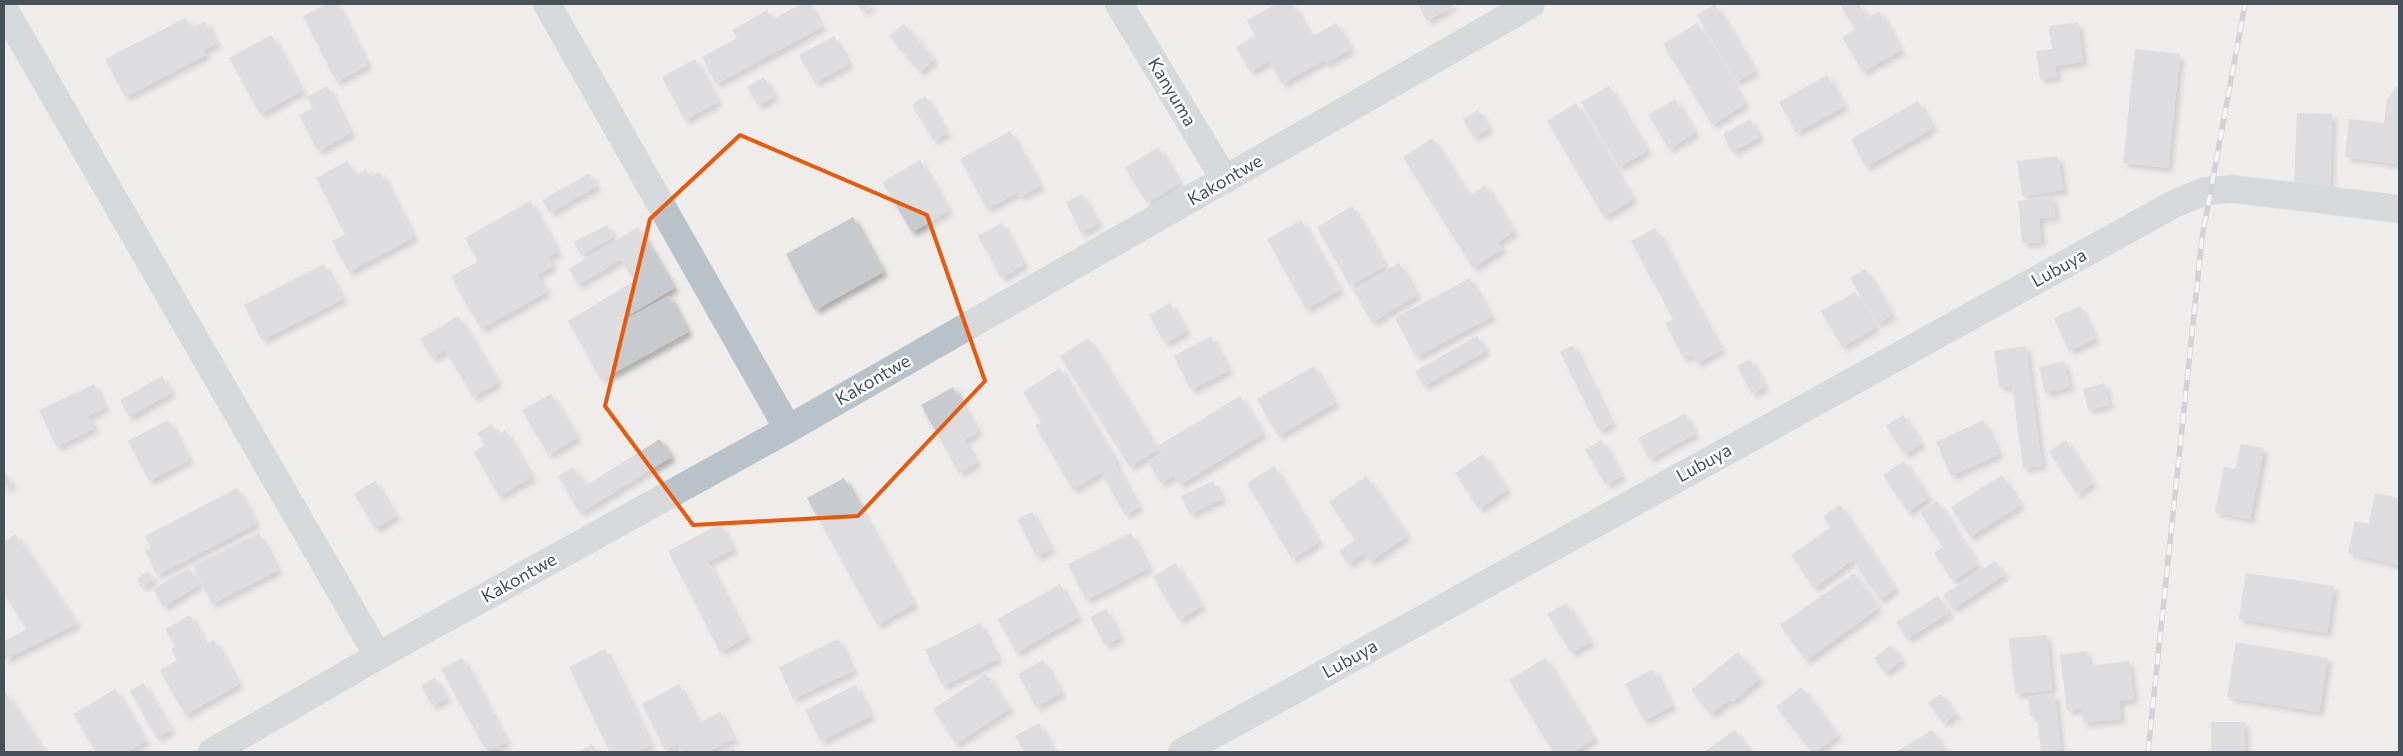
<svg xmlns="http://www.w3.org/2000/svg" width="2403" height="756" font-family="Commissioner,sans-serif">
	<style>
		.building { fill: #c7cacf; filter: url(#shadow) }
		.lines { fill: none; stroke-linecap: round; stroke-linejoin: round }
		.minor { stroke: #b8c2c8; stroke-width: 28 }
		.rail-casing { stroke: #afb2b6; stroke-width: 5.5 }
		.rail { stroke: #fff; stroke-width: 4; stroke-dasharray: 11; stroke-linecap: butt }
		.marked { fill: none; stroke: #e8590c; stroke-width: 4; stroke-linejoin: round }
		.labels { text-anchor: middle; stroke-width: 5; stroke-linejoin: round; paint-order: stroke }
		.street-label { font-size: 18px; fill: #465258; stroke: #fff }
	</style>
	<defs>
		<filter id="shadow"><feDropShadow dx="4.5" dy="4.5" stdDeviation="2.5" flood-color="#0004"/></filter>
	</defs>
	<rect width="100%" height="100%" fill="#efecec"/>
	<!-- building -->
	<g class="building">
		<polygon points="327,4 337,4 368,65 336,82 303,16"/>
		<polygon points="801,4 810,4 822,27 716,84 702,57 737,38 732,30 767,10 772,20"/>
		<polygon points="857,4 875,4 862,11"/>
		<polygon points="1276,4 1292,4 1311,37 1336,23 1351,49 1326,63 1324,60 1282,84 1269,61 1250,72 1236,47 1255,36 1247,20"/>
		<polygon points="1418,4 1456,4 1427,21"/>
		<polygon points="1715,4 1755,71 1736,82 1697,15"/>
		<polygon points="1840,4 1859,4 1867,18 1879,11 1901,50 1863,72 1842,37 1855,29"/>
		<polygon points="185,18 191,28 205,21 217,44 203,50 206,55 125,97 105,59"/>
		<polygon points="2078,22 2083,62 2055,66 2057,77 2040,79 2036,51 2052,49 2049,26"/>
		<polygon points="1697,23 1745,104 1712,125 1663,44"/>
		<polygon points="904,24 934,59 920,72 889,36"/>
		<polygon points="271,35 302,91 260,114 229,58"/>
		<polygon points="834,36 849,64 815,83 799,55"/>
		<polygon points="2135,49 2180,54 2168,168 2123,163"/>
		<polygon points="695,59 718,102 685,120 662,77"/>
		<polygon points="1827,75 1844,106 1796,133 1779,102"/>
		<polygon points="764,77 775,96 758,106 747,87"/>
		<polygon points="327,86 351,133 318,151 299,115 313,108 307,97"/>
		<polygon points="1609,86 1647,151 1619,167 1581,102"/>
		<polygon points="2396,87 2399,88 2399,164 2345,157 2349,119 2384,123 2387,100"/>
		<polygon points="925,96 947,133 934,141 912,105"/>
		<polygon points="1675,99 1695,133 1669,149 1648,115"/>
		<polygon points="1918,101 1933,128 1866,167 1851,139"/>
		<polygon points="1576,103 1633,199 1604,217 1547,121"/>
		<polygon points="1478,110 1489,128 1474,138 1463,119"/>
		<polygon points="2297,113 2332,114 2330,189 2294,187"/>
		<polygon points="1750,119 1760,137 1732,152 1723,134"/>
		<polygon points="1010,131 1040,186 1020,197 1018,192 987,209 960,159"/>
		<polygon points="1432,138 1469,196 1485,185 1514,232 1498,242 1502,249 1473,268 1403,157"/>
		<polygon points="1158,147 1180,183 1147,203 1125,168"/>
		<polygon points="2058,156 2063,190 2022,196 2017,161"/>
		<polygon points="920,160 949,211 912,232 882,182"/>
		<polygon points="347,161 355,176 366,169 370,177 380,172 414,237 349,272 332,241 345,234 316,178"/>
		<polygon points="589,173 597,186 550,213 542,200"/>
		<polygon points="1082,194 1098,224 1081,233 1066,202"/>
		<polygon points="2053,197 2055,217 2039,218 2041,242 2022,243 2018,201"/>
		<polygon points="530,201 558,252 548,257 553,266 537,275 547,292 481,329 451,277 478,261 465,238"/>
		<polygon points="1352,206 1385,266 1350,286 1317,227"/>
		<polygon points="853,217 883,272 815,310 786,254"/>
		<polygon points="1301,220 1340,290 1306,309 1267,239"/>
		<polygon points="1002,223 1024,265 1001,278 978,236"/>
		<polygon points="607,225 613,237 581,255 574,242"/>
		<polygon points="638,227 674,288 591,338 669,296 688,332 601,380 568,321 634,281 621,259 578,285 569,269"/>
		<polygon points="1655,228 1721,350 1697,363 1692,354 1684,359 1665,323 1673,319 1631,241"/>
		<polygon points="1399,263 1417,295 1372,322 1353,290"/>
		<polygon points="324,264 343,299 262,340 244,305"/>
		<polygon points="1865,269 1892,315 1877,324 1850,278"/>
		<polygon points="1470,278 1491,317 1416,357 1395,318"/>
		<polygon points="1855,292 1875,328 1842,347 1821,311"/>
		<polygon points="1170,303 1186,331 1165,343 1149,315"/>
		<polygon points="2080,306 2095,339 2069,351 2054,318"/>
		<polygon points="458,316 498,383 473,397 445,350 432,358 420,339"/>
		<polygon points="1211,336 1229,370 1191,390 1174,356"/>
		<polygon points="1477,336 1486,351 1424,386 1415,371"/>
		<polygon points="1088,338 1156,447 1240,396 1263,434 1180,485 1174,475 1161,483 1148,462 1162,454 1158,449 1130,467 1060,356"/>
		<polygon points="1573,345 1612,424 1599,430 1560,352"/>
		<polygon points="2026,346 2042,466 2023,468 2012,386 1999,387 1994,351"/>
		<polygon points="1750,359 1765,387 1752,394 1737,366"/>
		<polygon points="2064,361 2070,387 2045,393 2039,367"/>
		<polygon points="1314,366 1335,403 1278,436 1257,399"/>
		<polygon points="1060,368 1117,463 1115,464 1139,507 1125,515 1101,472 1073,490 1035,426 1041,422 1023,392"/>
		<polygon points="162,376 171,393 129,417 120,400"/>
		<polygon points="2104,383 2109,405 2088,410 2083,389"/>
		<polygon points="94,384 105,408 88,416 94,428 57,447 39,410"/>
		<polygon points="953,387 978,432 964,440 977,463 959,473 921,405"/>
		<polygon points="551,394 577,438 548,455 522,410"/>
		<polygon points="1685,414 1695,434 1649,459 1638,438"/>
		<polygon points="1903,415 1921,444 1904,454 1886,426"/>
		<polygon points="168,420 189,460 149,481 128,441"/>
		<polygon points="1983,420 1999,454 1951,476 1936,442"/>
		<polygon points="492,424 498,434 505,430 532,477 499,496 474,452 485,445 477,433"/>
		<polygon points="660,439 671,457 580,513 558,476 573,467 585,486"/>
		<polygon points="1601,440 1622,476 1606,485 1585,450"/>
		<polygon points="2066,440 2093,483 2077,494 2049,451"/>
		<polygon points="2241,444 2264,448 2250,519 2215,512 2224,467 2235,469"/>
		<polygon points="1483,454 1507,490 1479,509 1455,473"/>
		<polygon points="1904,461 1929,497 1908,512 1883,475"/>
		<polygon points="1274,466 1319,542 1292,559 1247,483"/>
		<polygon points="4,471 12,484 4,489"/>
		<polygon points="2002,475 2021,505 1970,537 1951,507"/>
		<polygon points="1366,476 1407,536 1370,562 1364,553 1348,564 1339,551 1355,540 1329,502"/>
		<polygon points="844,478 914,604 877,625 807,498"/>
		<polygon points="375,481 396,516 375,529 354,494"/>
		<polygon points="1213,481 1222,499 1190,514 1181,496"/>
		<polygon points="237,488 256,524 157,575 145,551 151,548 145,536"/>
		<polygon points="2375,493 2399,498 2399,565 2348,553 2355,521 2369,524"/>
		<polygon points="1937,501 1978,565 1953,581 1934,553 1943,547 1920,512"/>
		<polygon points="1840,505 1895,589 1879,600 1853,560 1814,588 1791,555 1831,527 1823,516"/>
		<polygon points="1032,512 1051,549 1037,557 1017,519"/>
		<polygon points="720,524 733,549 708,562 747,637 720,652 668,551"/>
		<polygon points="259,533 278,570 212,604 193,566"/>
		<polygon points="1131,533 1149,568 1086,600 1068,564"/>
		<polygon points="15,534 77,624 4,660 4,641 27,629 4,594 4,542"/>
		<polygon points="1995,561 2004,575 1953,609 1943,595"/>
		<polygon points="1175,563 1202,606 1179,620 1153,577"/>
		<polygon points="189,568 199,585 163,607 153,589"/>
		<polygon points="148,571 154,580 141,587 137,578"/>
		<polygon points="1854,573 1878,608 1806,661 1780,625"/>
		<polygon points="2246,573 2334,586 2327,633 2239,619"/>
		<polygon points="1060,584 1078,617 1016,653 998,619"/>
		<polygon points="1938,596 1949,613 1907,639 1896,622"/>
		<polygon points="1566,603 1591,642 1571,653 1547,614"/>
		<polygon points="1106,609 1120,638 1105,645 1090,617"/>
		<polygon points="190,615 206,645 214,640 239,684 185,715 160,670 177,660 171,649 175,646 165,629"/>
		<polygon points="980,623 998,659 943,686 925,650"/>
		<polygon points="2047,635 2052,690 2015,694 2009,638"/>
		<polygon points="838,639 853,671 793,699 779,667"/>
		<polygon points="2236,642 2328,658 2319,712 2227,697"/>
		<polygon points="1891,645 1902,660 1885,673 1874,658"/>
		<polygon points="605,649 651,745 636,752 610,752 569,667"/>
		<polygon points="2087,651 2089,666 2129,661 2134,699 2119,701 2121,719 2083,723 2081,709 2067,711 2060,655"/>
		<polygon points="1738,652 1760,679 1732,702 1730,699 1711,715 1691,690"/>
		<polygon points="462,658 507,742 487,752 441,669"/>
		<polygon points="1545,658 1594,739 1573,752 1553,752 1509,680"/>
		<polygon points="1043,660 1061,693 1036,707 1018,674"/>
		<polygon points="1653,669 1672,706 1644,721 1625,684"/>
		<polygon points="986,674 1009,709 956,744 933,709"/>
		<polygon points="435,678 447,698 432,706 421,685"/>
		<polygon points="143,683 171,730 157,738 130,691"/>
		<polygon points="679,684 698,723 720,712 734,739 708,752 683,752 678,744 665,750 642,704"/>
		<polygon points="856,685 871,716 821,741 805,710"/>
		<polygon points="1801,687 1838,735 1816,752 1812,752 1776,707"/>
		<polygon points="115,689 146,741 128,752 96,752 73,714"/>
		<polygon points="4,690 42,748 36,752 4,752"/>
		<polygon points="1941,694 1956,714 1944,723 1928,703"/>
		<polygon points="2055,694 2061,752 2041,752 2037,716 2030,716 2028,697"/>
		<rect x="2211" y="722" width="34" height="30"/>
		<polygon points="1039,723 1054,752 1024,752 1015,736"/>
		<polygon points="1735,730 1750,752 1704,752 1712,746"/>
		<polygon points="1932,730 1946,752 1895,752"/>
		<polygon points="592,744 596,752 578,752"/>
		<polygon points="733,747 735,752 723,752"/>
	</g>
	<g class="lines">
		<!-- minor -->
		<g class="minor">
			<polyline points="547,4 788,429"/>
			<polyline points="1119,4 1225,180"/>
			<polyline points="4,9 378,656"/>
			<polyline points="212,752 378,656 788,429 1531,4"/>
			<polyline points="1182,752 2174,204 2205,191 2232,189 2399,209"/>
		</g>
		<defs>
			<polyline id="rail" points="2148,752 2202,238 2245,4"/>
		</defs>
		<!-- rail casing -->
		<use href="#rail" class="rail-casing"/>
		<!-- rail -->
		<use href="#rail" class="rail"/>
	</g>
	<!-- marked area -->
	<path d="M0 0H2403V756H0ZM740,135l187,80 58,166 -127,135 -165,9 -88,-119 45,-187z" fill="#efecec" fill-opacity=".55" fill-rule="evenodd"/>
	<path class="marked" d="M740,135l187,80 58,166 -127,135 -165,9 -88,-119 45,-187z"/>
	<g class="labels">
		<!-- street labels -->
		<g class="street-label">
			<text transform="translate(1172 92) rotate(59)" y="6">Kanyuma</text>
			<text transform="translate(1225 180) rotate(-30)" y="6">Kakontwe</text>
			<text transform="translate(2059 268) rotate(-29)" y="6">Lubuya</text>
			<text transform="translate(873 380) rotate(-30)" y="6">Kakontwe</text>
			<text transform="translate(1704 463) rotate(-29)" y="6">Lubuya</text>
			<text transform="translate(519 578) rotate(-29)" y="6">Kakontwe</text>
			<text transform="translate(1350 659) rotate(-29)" y="6">Lubuya</text>
		</g>
	</g>
	<!-- border -->
	<rect width="2403" height="756" fill="none" stroke="#465258" stroke-width="10"/>
</svg>
